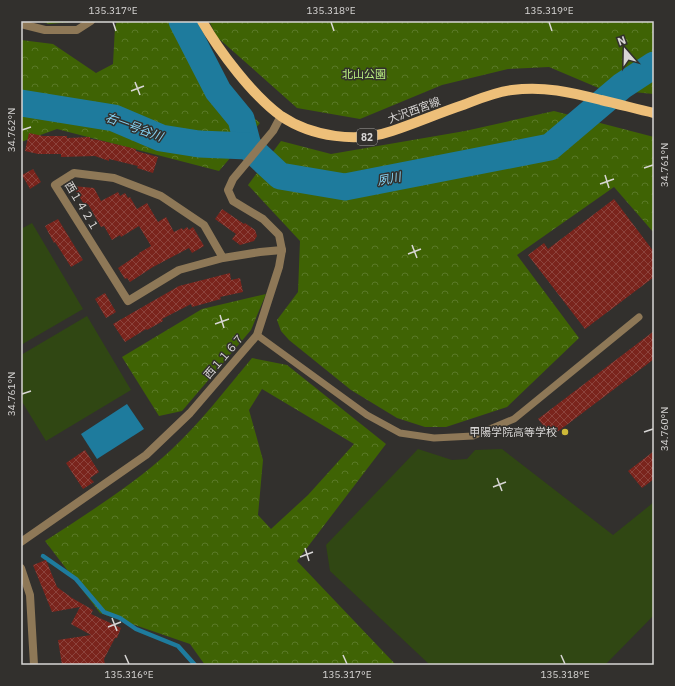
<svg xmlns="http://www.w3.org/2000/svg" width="675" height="686" font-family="'IBM Plex Sans','Noto Sans JP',sans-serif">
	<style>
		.green { fill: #304713 }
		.forest { fill: url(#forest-crowns); fill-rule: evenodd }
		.water { fill: #1e7b9d }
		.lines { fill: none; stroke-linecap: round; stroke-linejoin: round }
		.stream { stroke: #1e7b9d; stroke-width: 4.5 }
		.river { stroke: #1e7b9d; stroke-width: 27 }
		.building { fill: url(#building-cross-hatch) }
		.service { stroke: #8e7857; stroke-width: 7 }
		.minor { stroke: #8e7857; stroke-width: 8 }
		.primary { stroke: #edbf79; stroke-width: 10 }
		.ticks { fill: none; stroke: #d8d6d5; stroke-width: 1.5 }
		.poi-dot { fill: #cdb938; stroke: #32302d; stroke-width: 1.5 }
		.labels { text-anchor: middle; stroke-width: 3; stroke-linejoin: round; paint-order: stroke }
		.shield { fill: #32302d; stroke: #a6a4a3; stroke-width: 1 }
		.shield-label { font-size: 10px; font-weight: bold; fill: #d8d6d5 }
		.park-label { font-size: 11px; fill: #baf081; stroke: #32302d }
		.street-label { font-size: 11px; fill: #d8d6d5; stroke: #32302d }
		.poi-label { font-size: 11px; fill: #d8d6d5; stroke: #32302d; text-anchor: end }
		.water-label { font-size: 12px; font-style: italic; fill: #85d3f5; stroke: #32302d }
		.neatline { fill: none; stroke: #d8d6d5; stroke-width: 1.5 }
		.ticks-label { font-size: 10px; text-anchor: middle; fill: #d8d6d5 }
	</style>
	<defs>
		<pattern id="forest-crowns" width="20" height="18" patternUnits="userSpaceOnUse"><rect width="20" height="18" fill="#3f6304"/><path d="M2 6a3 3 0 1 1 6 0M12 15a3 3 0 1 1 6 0" fill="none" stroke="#5a7928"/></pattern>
		<pattern id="building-cross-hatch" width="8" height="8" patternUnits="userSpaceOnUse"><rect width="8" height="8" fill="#7a241c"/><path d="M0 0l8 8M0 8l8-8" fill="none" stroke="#8c433c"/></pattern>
	</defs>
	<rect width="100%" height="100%" fill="#32302d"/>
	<!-- green -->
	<g class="green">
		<polygon points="32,223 83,309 21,345 21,229"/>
		<polygon points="87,316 131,390 46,441 21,400 21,355"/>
		<polygon points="418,449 452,460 467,459 475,450 502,449 613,535 654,502 654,615 605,665 430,665 330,571 326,545"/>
	</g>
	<!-- forest -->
	<g class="forest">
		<polygon points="39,21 83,21 49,24"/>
		<polygon points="117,21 186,21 229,97 260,123 219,171 57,129 21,142 21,40 53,44 96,73 113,64 115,27"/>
		<polygon points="209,21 654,21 654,94 601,89 549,67 508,69 442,85 360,119 297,108 217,37"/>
		<polygon points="554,111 654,137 654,233 614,187 517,255 579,338 507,407 446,427 425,427 397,418 351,390 289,340 281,331 277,320 298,292 300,241 248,185 281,141 331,154 465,131"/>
		<polygon points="266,294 251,330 182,411 159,416 122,357 202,309"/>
		<path d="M252,358l35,7 99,79 -89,117 99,104h-191l-15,-21 -90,-31 -55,-72c43,-28 88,-56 126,-91 30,-28 55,-61 81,-92zM262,389l92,55 -46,51 -37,34 -13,-14 5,-55 -14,-50z"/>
	</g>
	<!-- water -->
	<polygon class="water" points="127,404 144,429 97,459 81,434"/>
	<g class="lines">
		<!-- stream -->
		<polyline class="stream" points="43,556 76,579 104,612 120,618 136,629 178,646 195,665"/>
		<!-- river -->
		<g class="river">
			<polyline points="182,21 218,91 241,119 248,146 280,176 345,187 550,147 622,86 654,65"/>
			<polyline points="21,103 114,118 161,138 199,144 248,146"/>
		</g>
	</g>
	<!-- building -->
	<g class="building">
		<polygon points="29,133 43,136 67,136 67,138 90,137 90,139 98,140 136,149 136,151 158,157 153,173 137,168 138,166 109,159 109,161 95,156 61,157 61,154 38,154 25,151"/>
		<polygon points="33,169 41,182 30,189 22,175"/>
		<polygon points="73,186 94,188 101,201 118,192 120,196 125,193 128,198 130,197 137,209 147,203 158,222 166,217 174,232 182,228 183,230 187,227 189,230 193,227 204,246 192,253 189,248 153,267 130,282 127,278 125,279 118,268 139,254 139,253 151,246 139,226 121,237 120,235 112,240 104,226 101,227 88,204 85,206"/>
		<polygon points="614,199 654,252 654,277 585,329 528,255 544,243 548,249"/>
		<polygon points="222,209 244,224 245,223 255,230 257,236 254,241 240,245 232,239 236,234 215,219"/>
		<polygon points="58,219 83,260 71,267 55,242 54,243 45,226"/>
		<polygon points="230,273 231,280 240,278 243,292 220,297 221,299 192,307 191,304 162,319 163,321 147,330 146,329 125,342 113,324 179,286"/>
		<polygon points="105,293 116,312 106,318 95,299"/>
		<polygon points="654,331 654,359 552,436 538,419"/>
		<polygon points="85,450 99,472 90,478 94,482 83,489 66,463"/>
		<polygon points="654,451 654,479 642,488 628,471"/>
		<polygon points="46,560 57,587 72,598 93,610 91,614 121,628 117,638 115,638 104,659 105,665 62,665 58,640 91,635 71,624 80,607 52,612 33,565"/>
	</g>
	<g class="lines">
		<!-- service -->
		<polyline class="service" points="257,335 367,415 400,433 434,438 473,436 514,419 639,317"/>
		<!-- minor -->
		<g class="minor">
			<polyline points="21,24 45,30 77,30 91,21"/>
			<polyline points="223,258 179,270 128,301 55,185 74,173 114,178 161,196 204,225 223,258 260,252 282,250"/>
			<polyline points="21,542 146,455 190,413 257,335 279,267 282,250 279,235 263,219 233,201 228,190 233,179 273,131 281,116"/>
			<polyline points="21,568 30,595 34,665"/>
		</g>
		<!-- primary -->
		<path class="primary" d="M202,21c17,30 51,75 79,95 31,21 76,27 111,15 24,-8 47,-18 71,-26 16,-6 32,-13 49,-15 32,-4 58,2 89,10 18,4 35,9 53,13"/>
	</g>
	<!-- ticks -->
	<path class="ticks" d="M113,22l3,9M331,22l3,9M549,22l3,9M135,82l5,13M131,91l13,-5M22,130l9,-3M644,168l9,-3M605,175l4,13M600,184l14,-5M412,245l5,13M408,254l13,-5M220,315l4,13M215,324l14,-5M22,394l9,-3M644,432l9,-3M497,478l5,13M493,487l13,-5M305,548l4,13M300,557l13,-5M112,618l5,13M108,627l13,-5M125,655l4,9M343,655l4,9M561,655l4,9"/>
	<!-- markers -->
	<circle class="poi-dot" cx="565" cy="432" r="4"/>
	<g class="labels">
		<!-- shield labels -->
		<rect class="shield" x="357" y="129" width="20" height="16" rx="3"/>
		<g class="shield-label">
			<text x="367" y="141">82</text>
		</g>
		<!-- park labels -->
		<g class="park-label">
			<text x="364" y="78">北山公園</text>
		</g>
		<!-- street labels -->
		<g class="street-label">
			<text transform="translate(414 110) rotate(-20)" y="4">大沢西宮線</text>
			<text transform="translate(82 206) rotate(59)" y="4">西１４２１</text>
			<text transform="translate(224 356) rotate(-49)" y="4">西１１６７</text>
		</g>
		<!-- poi labels -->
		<g class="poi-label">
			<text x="557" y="436">甲陽学院高等学校</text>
		</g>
		<!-- water labels -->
		<g class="water-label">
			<text transform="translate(134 127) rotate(20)" y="4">右一号谷川</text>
			<text transform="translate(389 179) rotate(-11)" y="4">夙川</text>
		</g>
	</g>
	<!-- border -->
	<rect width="675" height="686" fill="none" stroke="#32302d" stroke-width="44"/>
	<!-- north arrow -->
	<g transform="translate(625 50) rotate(340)" stroke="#32302d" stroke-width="3" paint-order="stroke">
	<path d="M0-3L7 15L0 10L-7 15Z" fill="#d8d6d5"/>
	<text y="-6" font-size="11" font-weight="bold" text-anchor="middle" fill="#d8d6d5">N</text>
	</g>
	<rect x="22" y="22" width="631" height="642" class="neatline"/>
	<g class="ticks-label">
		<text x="113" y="14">135.317°E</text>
		<text x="331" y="14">135.318°E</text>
		<text x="549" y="14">135.319°E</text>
		<text transform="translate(11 130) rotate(-90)" y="4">34.762°N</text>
		<text transform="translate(664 165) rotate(-90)" y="4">34.761°N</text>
		<text transform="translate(11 394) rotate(-90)" y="4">34.761°N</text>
		<text transform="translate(664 429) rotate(-90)" y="4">34.760°N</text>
		<text x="129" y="678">135.316°E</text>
		<text x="347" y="678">135.317°E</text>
		<text x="565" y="678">135.318°E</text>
	</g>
</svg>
